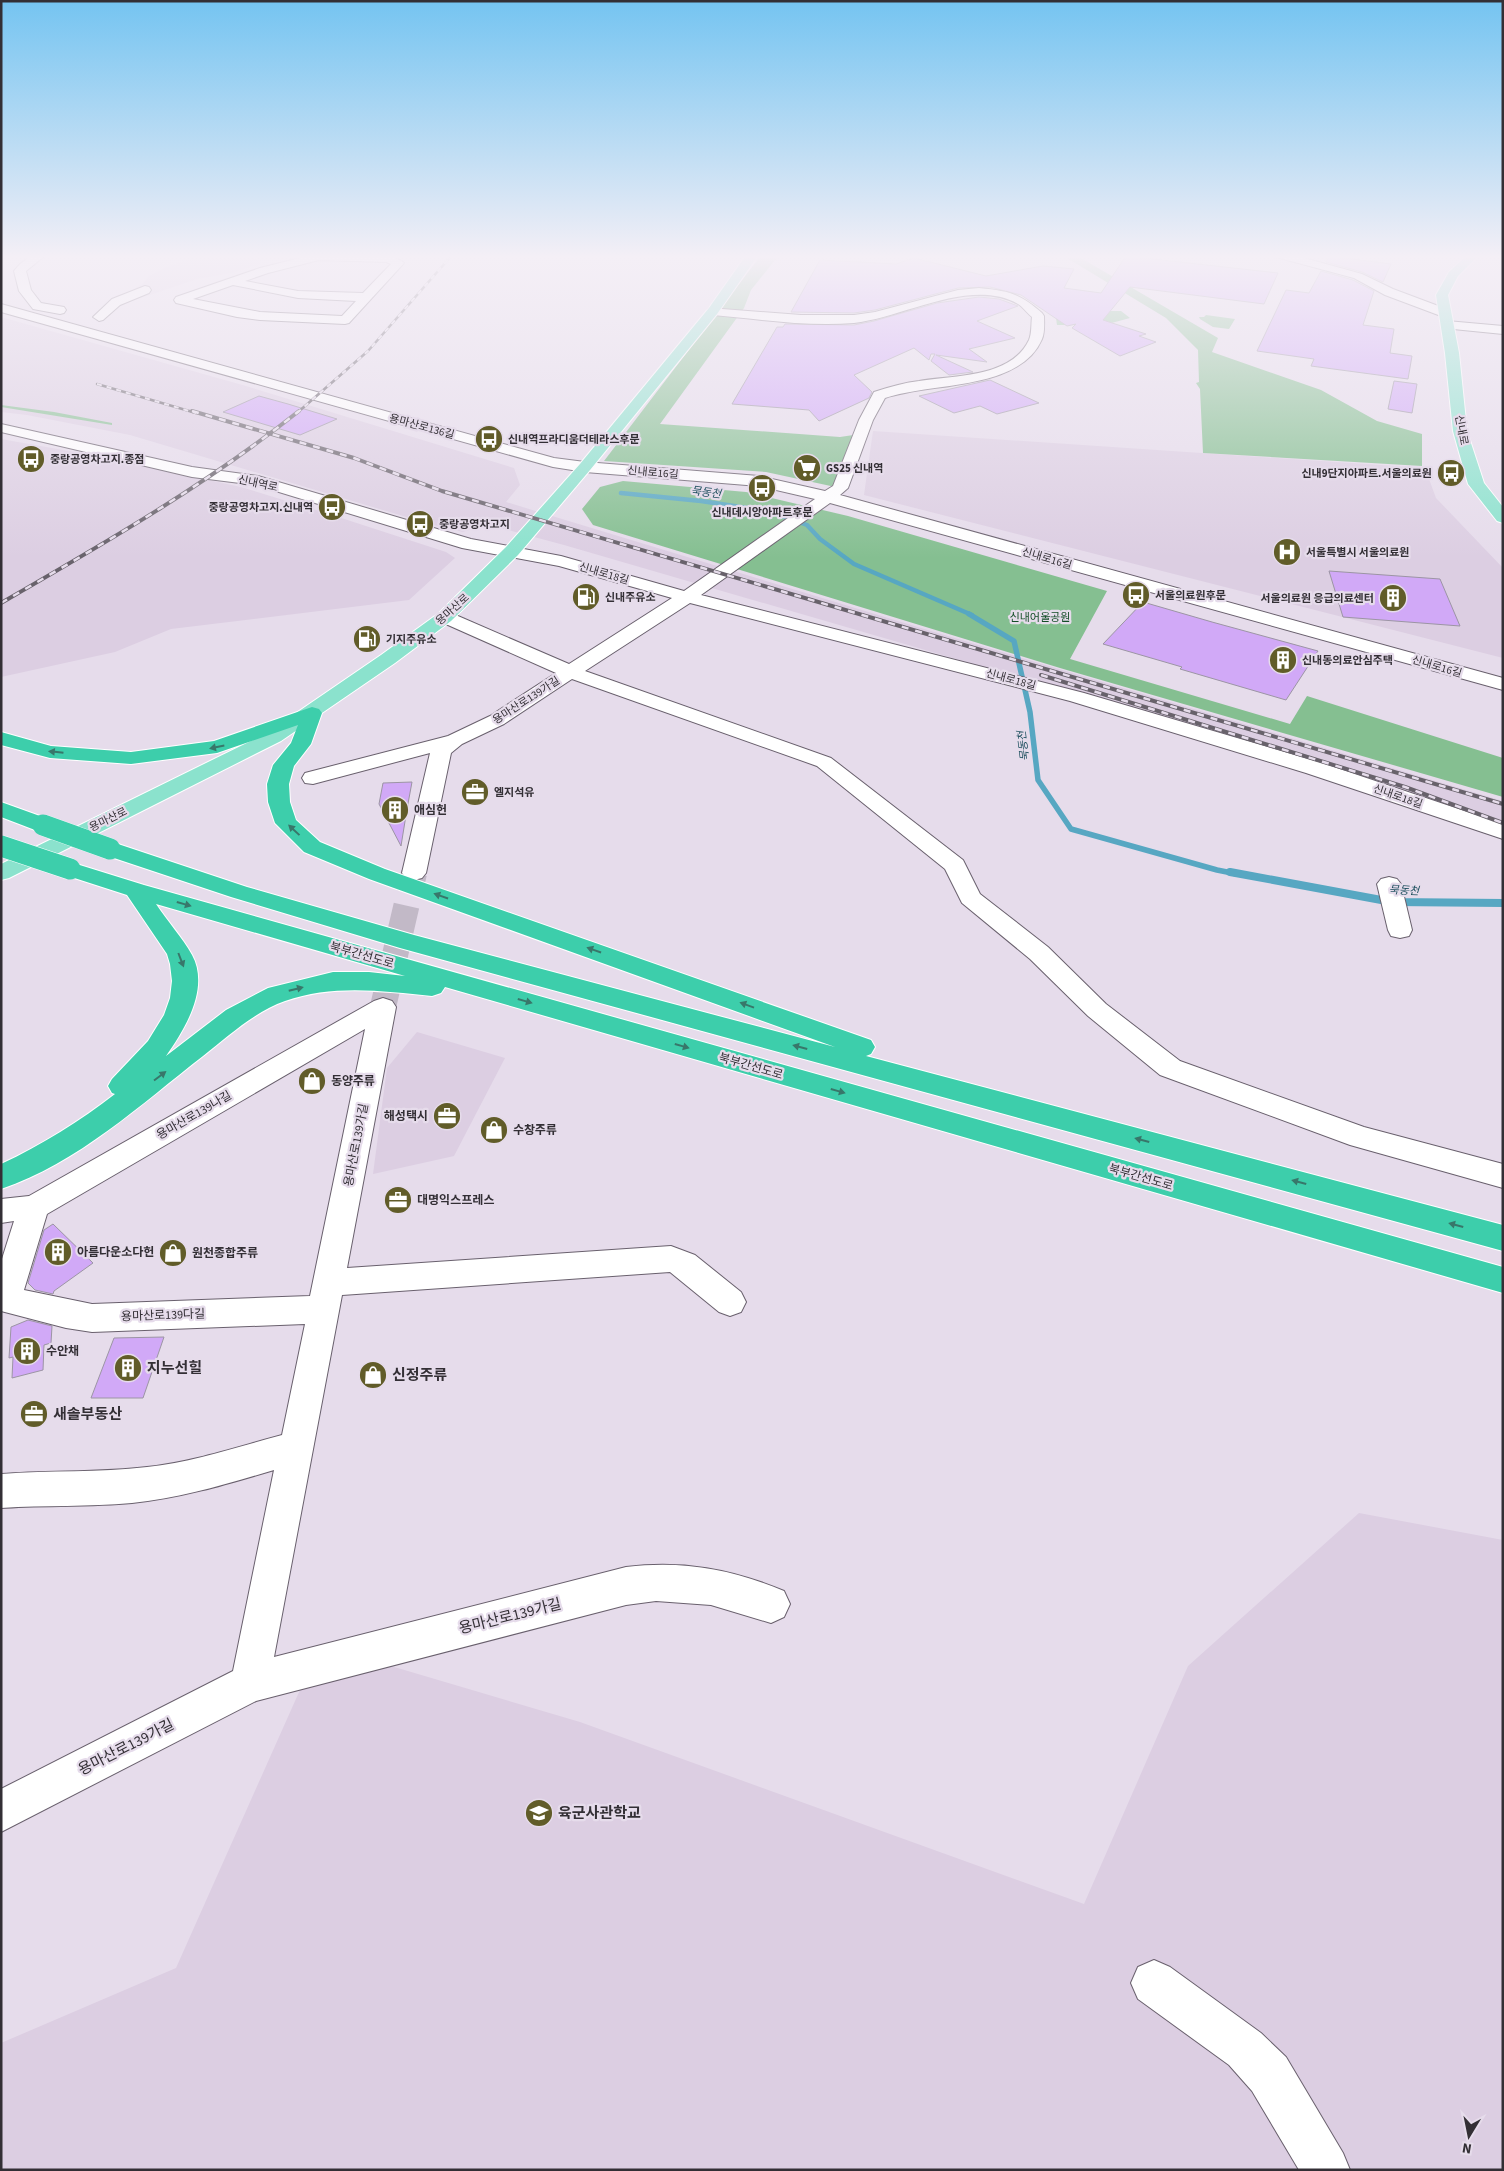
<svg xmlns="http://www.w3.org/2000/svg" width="1504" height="2171" font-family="'Source Sans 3','Noto Sans KR',sans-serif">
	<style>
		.built { fill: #dccee2 }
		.green { fill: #85bf91 }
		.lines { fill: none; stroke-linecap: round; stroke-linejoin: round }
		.stream-far2 { stroke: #57a7c2; stroke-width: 4.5 }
		.stream-far1 { stroke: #57a7c2; stroke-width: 5.5 }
		.stream { stroke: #57a7c2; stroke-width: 8 }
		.building { fill: #d1a9f7; stroke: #9c95a4 }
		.minor-tunnel { stroke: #c2b9c7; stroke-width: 26; stroke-dasharray: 26 13; stroke-linecap: butt }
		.minor-casing { stroke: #69606d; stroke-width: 2 }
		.major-casing { stroke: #fff; stroke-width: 2 }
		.highway-casing { stroke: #fff; stroke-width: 2 }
		.minor { fill: #fff; fill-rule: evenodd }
		.major { fill: #8be2cd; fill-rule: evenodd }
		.highway { fill: #3dceab; fill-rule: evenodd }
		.rail-far1-casing { stroke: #68626b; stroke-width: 2.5 }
		.rail-casing { stroke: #68626b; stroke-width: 4 }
		.rail-far1 { stroke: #e6dceb; stroke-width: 2; stroke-dasharray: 5; stroke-linecap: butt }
		.rail { stroke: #e6dceb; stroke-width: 2.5; stroke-dasharray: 7; stroke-linecap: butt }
		.highway-bridge-casing { stroke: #fff; stroke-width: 22; stroke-linecap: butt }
		.highway-bridge { stroke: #3dceab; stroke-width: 21 }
		.oneway { fill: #38776a }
		.labels { text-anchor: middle; stroke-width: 4.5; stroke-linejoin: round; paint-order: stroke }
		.far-street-label { font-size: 11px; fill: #332f35; stroke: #e6dceb }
		.far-poi-label { font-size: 11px; font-weight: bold; fill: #332f35; stroke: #e6dceb; text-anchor: start }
		.far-water-label { font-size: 11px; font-style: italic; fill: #1f505f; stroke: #e6dceb }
		.far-park-label { font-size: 11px; fill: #154e28; stroke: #e6dceb }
		.poi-label { font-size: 12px; font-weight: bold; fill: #332f35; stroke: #e6dceb; text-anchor: start }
		.street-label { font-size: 12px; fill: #332f35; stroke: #e6dceb }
		.near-poi-label { font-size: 15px; font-weight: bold; fill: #332f35; stroke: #e6dceb; text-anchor: start }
		.near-street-label { font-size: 15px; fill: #332f35; stroke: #e6dceb }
	</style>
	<rect width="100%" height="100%" fill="#e6dceb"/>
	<!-- built -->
	<g class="built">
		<polygon points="239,257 259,259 260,264 232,273 197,279 144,297 117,300 142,284 149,276 167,267 184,261"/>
		<polygon points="1,317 246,386 514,468 520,485 506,502 931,631 1503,801 1503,830 1224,737 564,545 486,524 463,532 430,524 130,435 27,415 1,412"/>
		<polygon points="873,431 1425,468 1436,498 1503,568 1503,658 864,495"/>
		<polygon points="1,439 97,456 241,487 332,515 446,552 455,558 409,600 171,629 115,652 1,677"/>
		<polygon points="417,1032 505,1058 454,1156 373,1174 387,1068"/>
		<polygon points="1359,1513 1503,1540 1503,2170 1,2170 1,2043 176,1968 320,1645 580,1722 1084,1904 1188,1666"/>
	</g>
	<!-- green -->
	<g class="green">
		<polygon points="762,254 780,254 751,290 744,308 660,424 840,437 860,434 840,488 766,472 604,461"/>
		<polygon points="1046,254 1074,254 1218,338 1212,352 1321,390 1377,421 1422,434 1422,466 1203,453 1200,389 1196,383 1199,382 1198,350 1166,318 1062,255"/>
		<polygon points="1086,311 1121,311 1130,318 1104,325 1057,325 1056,318"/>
		<polygon points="1206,315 1235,319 1229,329 1213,327 1200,319 1199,317 1204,317"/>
		<polygon points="1,405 54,412 112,423 112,425 1,407"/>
		<polygon points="623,481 746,492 848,516 1107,591 1070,659 1290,724 1307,696 1503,758 1503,797 1060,668 593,525 582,509 600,487"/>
	</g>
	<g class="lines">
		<!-- stream-far2 -->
		<polyline class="stream-far2" points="621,493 701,501 768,511 807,525 820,539 854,564 972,615"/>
		<!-- stream-far1 -->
		<polyline class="stream-far1" points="969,614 1014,641 1030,712 1038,780 1071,829 1217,870 1237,874"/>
		<!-- stream -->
		<polyline class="stream" points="1230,872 1392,902 1503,903"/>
	</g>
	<!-- building -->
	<g class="building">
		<polygon points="1126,256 1278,273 1264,304 1130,287 1103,320 1146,334 1139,336 1156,342 1120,356 1072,328 1076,324 1067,326 1021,295 990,287 958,288 875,310 854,313 791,312 820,260 896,264 914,258 986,276 1043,266 1074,269 1064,288 1101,293"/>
		<polygon points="1329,256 1391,264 1383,282 1362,272 1326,262"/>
		<polygon points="1321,271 1353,280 1374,291 1363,325 1394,329 1390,353 1412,356 1408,379 1311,366 1314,359 1257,351 1286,290 1309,293"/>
		<polygon points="979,297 999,299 1018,306 977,321 1015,338 969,349 987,362 936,355 973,372 949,375 931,361 935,354 931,354 929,360 914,348 854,375 872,392 869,398 819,421 809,410 732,404 777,327 783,327 785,324 854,325 874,321 937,303"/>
		<polygon points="990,380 1039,403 997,414 980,406 954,413 919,396"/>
		<polygon points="1394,381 1417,384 1412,413 1388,409"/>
		<polygon points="259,396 288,404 337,419 300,435 223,412"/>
		<polygon points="1329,571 1440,579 1460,626 1343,617"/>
		<polygon points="1143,602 1212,622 1318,651 1286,700 1180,669 1182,667 1103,644"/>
		<polygon points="412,782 407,809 401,846 379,804 383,783"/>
		<polygon points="53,1224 93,1263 54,1291 53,1294 35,1290 28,1283 44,1230"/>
		<polygon points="28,1320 52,1326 51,1343 44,1345 43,1370 12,1378 13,1357 9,1358 11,1327"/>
		<polygon points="164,1337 143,1398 91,1398 114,1338"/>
	</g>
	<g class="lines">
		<!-- minor-tunnel -->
		<polyline class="minor-tunnel" points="383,1007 414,873"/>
		<defs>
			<g id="minor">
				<polygon points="34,254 47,254 26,271 31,290 41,303 64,307 66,310 64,313 60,314 33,309 19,291 14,271 20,264"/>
				<path d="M316,254c19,0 75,-4 88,9l-55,60 -4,1 -85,-4 -23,-3 -61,-14 -2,-3 2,-3 84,-29zM319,260l67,2 5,2 -28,29 -65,-2 -53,-10 23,-8zM233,285l65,13 58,3 -14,15 -82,-4 -67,-13z"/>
				<polygon points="1270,254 1290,254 1362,274 1393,289 1449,310 1451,313 1449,316 1441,316 1385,295 1354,278 1272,256"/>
				<polygon points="145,286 149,287 151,290 149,293 120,305 103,320 99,321 93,317 112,299"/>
				<path d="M979,288c30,3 40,5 63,25l2,3c0,7 1,16 -2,23 -22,52 -111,43 -157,59l-12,22 -25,68 -8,7 663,183v12l-673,-187 -129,92 383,98 238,70 181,61v15l-197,-66 -236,-72 -380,-98 -105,68 246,87 132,102 17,34 68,53 58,57 74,57 184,66 139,37v24l-153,-43 -190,-70 -72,-59 -58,-57 -68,-56 -17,-34 -128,-103 -245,-87 -68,45 -42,20 -11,9 -25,120 -4,5 -8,2 -8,-2 -4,-5 28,-120 -117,31 -8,-1 -3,-5 3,-5 143,-37 42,-20 66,-43 -117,-52 -3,-4 3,-4 6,-1 6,1 118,51 103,-66 -113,-32 -97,-18 -206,-63 -64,-8 -191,-45v-8l191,43 66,9 213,63 90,17 123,35 131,-92 -56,-13 -174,-14 -32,-5 -552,-155v-8l553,154 31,4 174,14 66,15 8,-5 26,-66 15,-28c15,-5 29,-9 45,-11 35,-6 92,-3 110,-41 3,-7 2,-16 3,-23 -5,-4 -9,-10 -14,-13 -47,-27 -115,14 -164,19 -47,4 -95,-4 -141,-8l-6,-4 2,-3 92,7h53l21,-3 83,-22z"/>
				<polygon points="1447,321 1503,326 1503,334 1443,328 1441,325 1443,322"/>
				<polygon points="1389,877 1397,879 1401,884 1412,930 1409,936 1400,938 1391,936 1388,930 1377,884 1381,879"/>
				<path d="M383,998l9,3 4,6 -49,261 324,-22 24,9 46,37 5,10 -5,10 -11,4 -11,-4 -49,-40 -328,23 -68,362 352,-90c56,-7 106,2 158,24l6,13 -6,13 -13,6 -60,-18 -55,-4 -30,4 -370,96 -255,131v-43l232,-118 41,-201c-47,14 -93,28 -142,33 -43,4 -87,2 -131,5v-34c49,-4 98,-1 146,-7 46,-5 90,-20 135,-32l23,-111 -213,8 -26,-4 -65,-17v-49l13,-41 -13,2v-24l28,-3 345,-195zM365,1029l-55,267 -218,8 -68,-14 23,-76z"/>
				<polygon points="1154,1960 1170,1967 1261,2033 1286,2057 1343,2153 1350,2170 1299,2170 1252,2091 1229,2065 1138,1999 1131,1983 1138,1967"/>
			</g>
			<g id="major">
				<polygon points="747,254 759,254 717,314 590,470 518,555 451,621 395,663 281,741 9,878 1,880 1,864 267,733 381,655 439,613 506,547 580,464 709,308"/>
				<polygon points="1468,254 1480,254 1458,276 1448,295 1459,353 1467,431 1484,483 1503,507 1503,523 1497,521 1468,484 1453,431 1445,353 1436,295 1449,272"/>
			</g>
			<g id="highway">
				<polygon points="312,707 319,709 322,713 311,744 294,766 289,784 290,802 296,820 320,842 385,869 871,1040 875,1047 871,1054 866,1056 1503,1225 1503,1251 400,948 231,897 102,854 99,849 102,844 110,842 118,844 247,887 414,935 835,1047 369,879 304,852 275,823 268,802 267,784 273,765 291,743 298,725 217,753 131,764 50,758 1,745 1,732 51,746 131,752 214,741"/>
				<polygon points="1,802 51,820 54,825 51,830 43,832 35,830 1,817"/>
				<path d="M70,862l74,23 1359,382v26l-1058,-306 -4,6 -9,3c-49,-5 -99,-12 -147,5 -29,10 -57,35 -82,55 -62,48 -125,107 -202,133v-25c41,-19 79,-43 114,-70l-3,-1 -4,-7 4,-7 36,-38 16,-26 6,-17 2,-17 -2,-17 -3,-10 -40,-59 -65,-21 -4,-5 4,-5zM156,904l249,72 -36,-4h-36l-65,16 -42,22 -60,46c19,-27 44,-68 26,-101 -10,-18 -25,-34 -36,-51z"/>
			</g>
		</defs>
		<!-- minor casing -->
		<use href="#minor" class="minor-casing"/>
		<!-- major casing -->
		<use href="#major" class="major-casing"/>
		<!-- highway casing -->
		<use href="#highway" class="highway-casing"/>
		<!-- minor -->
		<use href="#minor" class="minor"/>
		<!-- major -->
		<use href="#major" class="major"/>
		<!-- highway -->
		<use href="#highway" class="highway"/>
		<defs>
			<g id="rail-far1">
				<polyline points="97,384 196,413"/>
				<polyline points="297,413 368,351 453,254"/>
			</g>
			<g id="rail">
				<polyline points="192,411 354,458 442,491 1503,804"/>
				<path d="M1,603c102,-59 205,-118 298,-192"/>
				<polyline points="1041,675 1405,787 1503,823"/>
			</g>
		</defs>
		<!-- rail-far1 casing -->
		<use href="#rail-far1" class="rail-far1-casing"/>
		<!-- rail casing -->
		<use href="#rail" class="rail-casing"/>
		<!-- rail-far1 -->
		<use href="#rail-far1" class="rail-far1"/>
		<!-- rail -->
		<use href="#rail" class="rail"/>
		<defs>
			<g id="highway-bridge">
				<polyline points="43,825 110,849"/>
				<polyline points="1,846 70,869"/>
			</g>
		</defs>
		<!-- highway-bridge casing -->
		<use href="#highway-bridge" class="highway-bridge-casing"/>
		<!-- highway-bridge -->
		<use href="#highway-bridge" class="highway-bridge"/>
	</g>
	<!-- one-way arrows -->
	<defs><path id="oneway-solid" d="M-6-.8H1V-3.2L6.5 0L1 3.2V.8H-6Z" transform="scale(1.25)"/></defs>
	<g class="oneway">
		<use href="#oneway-solid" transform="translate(217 747) rotate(168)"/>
		<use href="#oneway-solid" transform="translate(56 752) rotate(-174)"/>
		<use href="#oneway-solid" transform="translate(294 830) rotate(-137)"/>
		<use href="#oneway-solid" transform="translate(441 896) rotate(-161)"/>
		<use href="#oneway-solid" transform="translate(184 904) rotate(16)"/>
		<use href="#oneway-solid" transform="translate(594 950) rotate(-161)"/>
		<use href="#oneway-solid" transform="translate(181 960) rotate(69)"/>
		<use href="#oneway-solid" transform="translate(296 989) rotate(-14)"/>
		<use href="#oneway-solid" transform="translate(525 1001) rotate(16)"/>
		<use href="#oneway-solid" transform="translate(747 1005) rotate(-160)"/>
		<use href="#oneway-solid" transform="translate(682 1046) rotate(16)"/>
		<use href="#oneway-solid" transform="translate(800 1047) rotate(-165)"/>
		<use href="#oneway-solid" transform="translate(160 1076) rotate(-37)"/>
		<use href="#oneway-solid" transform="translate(838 1091) rotate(16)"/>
		<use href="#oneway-solid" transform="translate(1142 1140) rotate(-165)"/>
		<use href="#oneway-solid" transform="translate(1299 1182) rotate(-165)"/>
		<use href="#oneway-solid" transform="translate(1456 1225) rotate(-165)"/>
	</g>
	<!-- sky -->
	<linearGradient id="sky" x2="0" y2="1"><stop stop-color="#74c4f1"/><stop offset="0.46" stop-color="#f4eff6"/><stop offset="1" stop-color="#f4eff6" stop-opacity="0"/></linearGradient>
	<rect width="1504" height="558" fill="url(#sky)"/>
	<!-- icons -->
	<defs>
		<symbol id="bus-disc" viewBox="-11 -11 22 22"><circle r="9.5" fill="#615c29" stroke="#e6dceb"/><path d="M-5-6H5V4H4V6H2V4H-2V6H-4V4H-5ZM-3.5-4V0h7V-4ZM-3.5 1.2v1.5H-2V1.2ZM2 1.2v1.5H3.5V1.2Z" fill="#fff"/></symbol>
		<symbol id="supermarket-disc" viewBox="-11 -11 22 22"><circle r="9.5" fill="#615c29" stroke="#e6dceb"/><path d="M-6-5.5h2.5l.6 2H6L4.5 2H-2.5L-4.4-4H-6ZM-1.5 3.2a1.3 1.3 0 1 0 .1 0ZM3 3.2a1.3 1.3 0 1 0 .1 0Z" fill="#fff"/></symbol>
		<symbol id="hospital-disc" viewBox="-11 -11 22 22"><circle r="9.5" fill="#615c29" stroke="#e6dceb"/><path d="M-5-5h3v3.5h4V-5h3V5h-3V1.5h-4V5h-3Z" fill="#fff"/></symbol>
		<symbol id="fuel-disc" viewBox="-11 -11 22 22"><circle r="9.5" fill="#615c29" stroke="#e6dceb"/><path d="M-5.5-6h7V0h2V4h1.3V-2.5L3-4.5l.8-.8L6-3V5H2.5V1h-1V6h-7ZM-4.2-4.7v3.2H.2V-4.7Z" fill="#fff"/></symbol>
		<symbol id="building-disc" viewBox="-11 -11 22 22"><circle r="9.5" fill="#615c29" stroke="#e6dceb"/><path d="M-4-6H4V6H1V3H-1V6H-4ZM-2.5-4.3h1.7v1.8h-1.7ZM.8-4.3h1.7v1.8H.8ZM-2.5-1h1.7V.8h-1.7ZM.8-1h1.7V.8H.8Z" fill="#fff"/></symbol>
		<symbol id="office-disc" viewBox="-11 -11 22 22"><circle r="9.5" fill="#615c29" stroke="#e6dceb"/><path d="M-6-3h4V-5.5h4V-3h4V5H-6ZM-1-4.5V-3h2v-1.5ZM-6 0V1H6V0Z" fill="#fff"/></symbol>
		<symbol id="shop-disc" viewBox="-11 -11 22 22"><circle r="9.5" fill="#615c29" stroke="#e6dceb"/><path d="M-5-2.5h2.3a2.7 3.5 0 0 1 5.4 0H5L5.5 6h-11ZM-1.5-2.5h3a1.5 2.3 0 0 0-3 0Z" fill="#fff"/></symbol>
		<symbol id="university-disc" viewBox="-11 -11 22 22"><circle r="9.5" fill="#615c29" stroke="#e6dceb"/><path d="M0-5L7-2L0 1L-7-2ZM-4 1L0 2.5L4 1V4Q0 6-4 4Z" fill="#fff"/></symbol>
	</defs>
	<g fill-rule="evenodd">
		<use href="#bus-disc" x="473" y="423" width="32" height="32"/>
		<use href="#bus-disc" x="15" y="443" width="32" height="32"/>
		<use href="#supermarket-disc" x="791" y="452" width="32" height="32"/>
		<use href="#bus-disc" x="1435" y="457" width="32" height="32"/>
		<use href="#bus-disc" x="746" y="472" width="32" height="32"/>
		<use href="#bus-disc" x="316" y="491" width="32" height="32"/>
		<use href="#bus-disc" x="404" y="508" width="32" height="32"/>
		<use href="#hospital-disc" x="1271" y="536" width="32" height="32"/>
		<use href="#bus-disc" x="1120" y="579" width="32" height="32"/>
		<use href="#fuel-disc" x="570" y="581" width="32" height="32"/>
		<use href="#building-disc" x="1377" y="582" width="32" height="32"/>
		<use href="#fuel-disc" x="351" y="623" width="32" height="32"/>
		<use href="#building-disc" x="1267" y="644" width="32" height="32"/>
		<use href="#office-disc" x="459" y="776" width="32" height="32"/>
		<use href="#building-disc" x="379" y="794" width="32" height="32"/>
		<use href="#shop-disc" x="296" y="1065" width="32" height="32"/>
		<use href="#office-disc" x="431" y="1100" width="32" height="32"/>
		<use href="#shop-disc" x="478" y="1114" width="32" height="32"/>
		<use href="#office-disc" x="382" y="1184" width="32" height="32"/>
		<use href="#building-disc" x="42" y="1236" width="32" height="32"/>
		<use href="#shop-disc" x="157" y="1237" width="32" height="32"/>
		<use href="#building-disc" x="11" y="1335" width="32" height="32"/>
		<use href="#building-disc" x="112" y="1352" width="32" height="32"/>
		<use href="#shop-disc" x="357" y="1359" width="32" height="32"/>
		<use href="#office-disc" x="18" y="1398" width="32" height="32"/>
		<use href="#university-disc" x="523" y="1797" width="32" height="32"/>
	</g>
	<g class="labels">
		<!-- far-street labels -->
		<g class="far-street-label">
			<text transform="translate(422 426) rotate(15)" y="4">용마산로136길</text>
			<text transform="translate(1462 430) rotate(79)" y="4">신내로</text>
			<text transform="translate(653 472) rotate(5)" y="4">신내로16길</text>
			<text transform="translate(258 483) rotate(12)" y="4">신내역로</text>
			<text transform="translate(1047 558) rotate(16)" y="4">신내로16길</text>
			<text transform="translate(604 573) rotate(16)" y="4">신내로18길</text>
			<text transform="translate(452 609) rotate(-42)" y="4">용마산로</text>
			<text transform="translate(1437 666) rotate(16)" y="4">신내로16길</text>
			<text transform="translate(1011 679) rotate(15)" y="4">신내로18길</text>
			<text transform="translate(526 700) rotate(-33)" y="4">용마산로139가길</text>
			<text transform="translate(1398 796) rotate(19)" y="4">신내로18길</text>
			<text transform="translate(108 819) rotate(-26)" y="4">용마산로</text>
		</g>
		<!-- far-poi labels -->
		<g class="far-poi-label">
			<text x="508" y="443">신내역프라디움더테라스후문</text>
			<text x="50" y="463">중랑공영차고지.종점</text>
			<text x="826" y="472">GS25 신내역</text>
			<text x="1432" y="477" text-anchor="end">신내9단지아파트.서울의료원</text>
			<text x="313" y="511" text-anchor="end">중랑공영차고지.신내역</text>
			<text x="762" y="516" text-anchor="middle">신내데시앙아파트후문</text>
			<text x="439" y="528">중랑공영차고지</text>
			<text x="1306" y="556">서울특별시 서울의료원</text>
			<text x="1155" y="599">서울의료원후문</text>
			<text x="605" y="601">신내주유소</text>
			<text x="1374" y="602" text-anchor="end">서울의료원 응급의료센터</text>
			<text x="386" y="643">기지주유소</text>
			<text x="1302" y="664">신내동의료안심주택</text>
			<text x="494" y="796">엘지석유</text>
		</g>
		<!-- far-water labels -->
		<g class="far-water-label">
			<text transform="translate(706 492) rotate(7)" y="4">묵동천</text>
			<text transform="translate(1023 746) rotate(-97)" y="4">묵동천</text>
			<text transform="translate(1404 890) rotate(3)" y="4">묵동천</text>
		</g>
		<!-- far-park labels -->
		<g class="far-park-label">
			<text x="1040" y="621">신내어울공원</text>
		</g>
		<!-- poi labels -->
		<g class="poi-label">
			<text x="414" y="814">애심헌</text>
			<text x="331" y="1085">동양주류</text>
			<text x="428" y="1120" text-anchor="end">해성택시</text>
			<text x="513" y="1134">수창주류</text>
			<text x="417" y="1204">대명익스프레스</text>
			<text x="77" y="1256">아름다운소다헌</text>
			<text x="192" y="1257">원천종합주류</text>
			<text x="46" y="1355">수안채</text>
		</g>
		<!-- street labels -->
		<g class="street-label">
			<text transform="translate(362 955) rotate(16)" y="4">북부간선도로</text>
			<text transform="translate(751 1066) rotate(16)" y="4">북부간선도로</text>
			<text transform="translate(194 1115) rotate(-30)" y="4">용마산로139나길</text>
			<text transform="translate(356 1145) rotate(-79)" y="4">용마산로139가길</text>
			<text transform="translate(1141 1177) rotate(16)" y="4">북부간선도로</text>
			<text transform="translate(163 1315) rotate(-2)" y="4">용마산로139다길</text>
		</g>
		<!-- near-poi labels -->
		<g class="near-poi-label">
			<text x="147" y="1373">지누선힐</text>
			<text x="392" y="1380">신정주류</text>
			<text x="53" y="1419">새솔부동산</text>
			<text x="558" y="1818">육군사관학교</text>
		</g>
		<!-- near-street labels -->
		<g class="near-street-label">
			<text transform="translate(510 1616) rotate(-14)" y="5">용마산로139가길</text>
			<text transform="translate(126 1747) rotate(-27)" y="5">용마산로139가길</text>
		</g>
	</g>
	<!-- border -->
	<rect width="1504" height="2171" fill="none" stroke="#332f35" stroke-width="5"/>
	<!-- north arrow -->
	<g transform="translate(1469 2136) rotate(190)" stroke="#e6dceb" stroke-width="4" paint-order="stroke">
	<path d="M0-4L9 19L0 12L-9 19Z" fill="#332f35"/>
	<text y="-8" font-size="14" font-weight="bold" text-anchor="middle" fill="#332f35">N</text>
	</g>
</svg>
